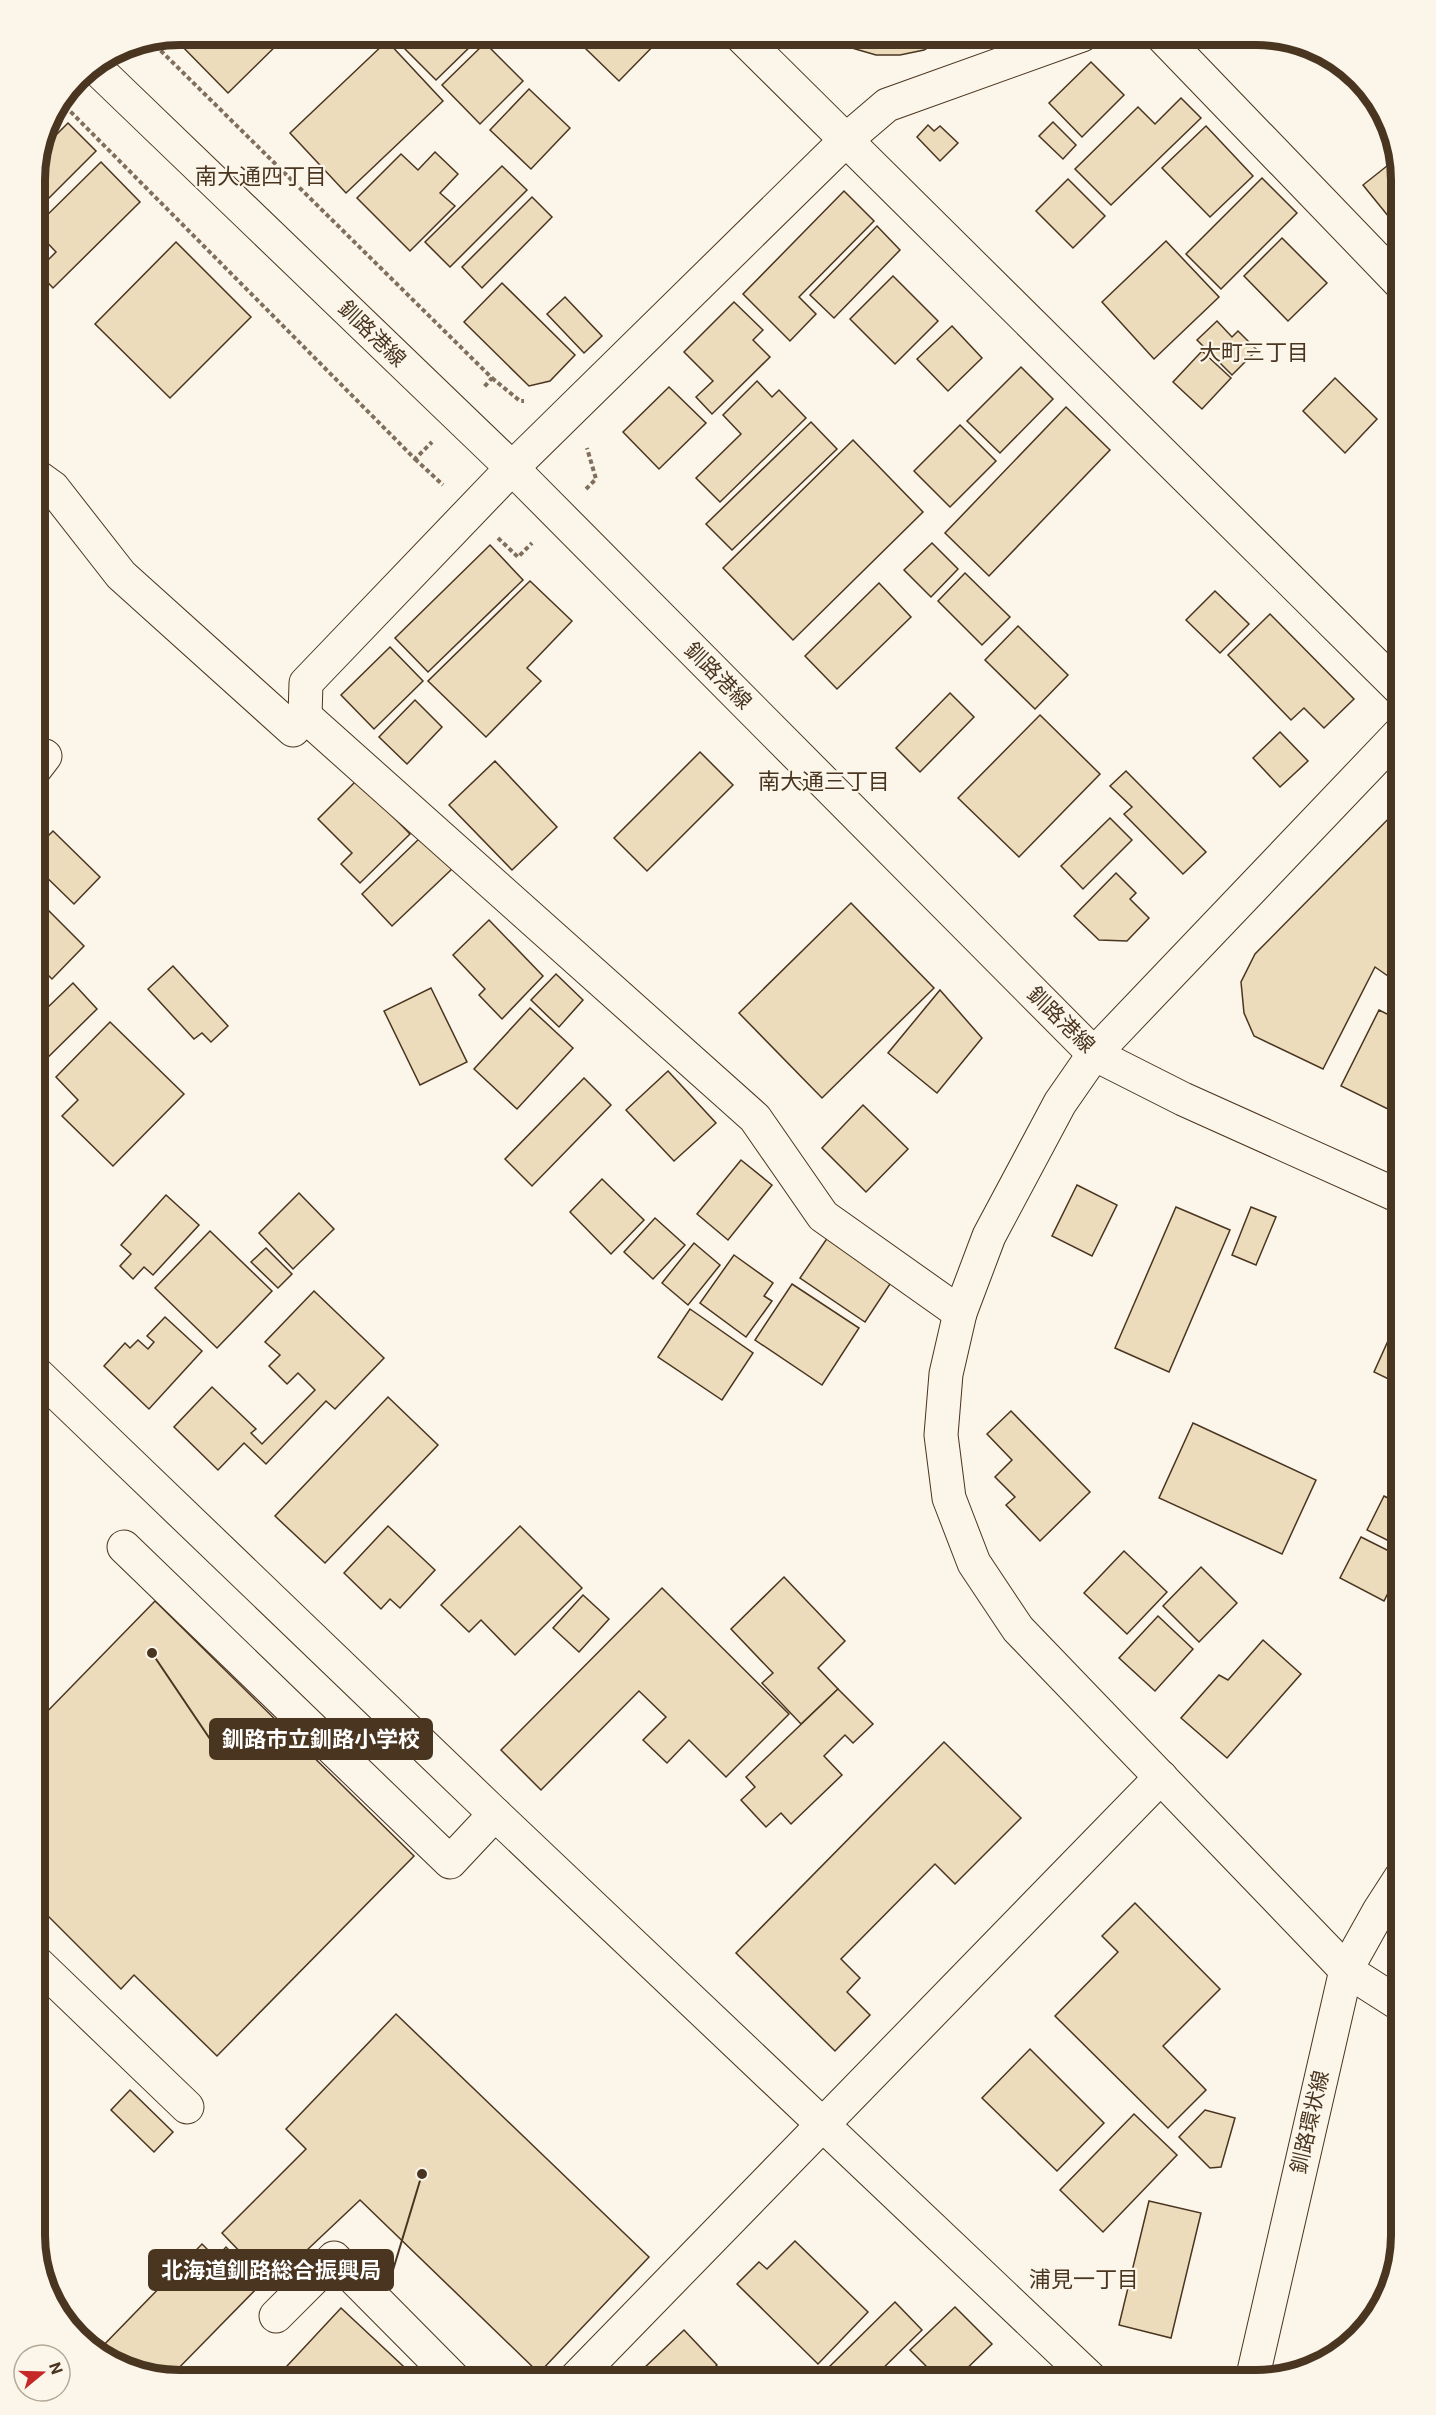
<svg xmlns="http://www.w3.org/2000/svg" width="1436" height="2415" font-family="Roboto,'Noto Sans JP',sans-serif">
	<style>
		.green { fill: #dce7d0; stroke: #887966; stroke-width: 1.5 }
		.building { fill: #ecdcbc; stroke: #4a3520; stroke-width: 1.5 }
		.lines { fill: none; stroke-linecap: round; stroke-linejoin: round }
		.minor-casing { stroke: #4a3520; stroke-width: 35 }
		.major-casing { stroke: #4a3520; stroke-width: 35 }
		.path { stroke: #7f6f5c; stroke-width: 4; stroke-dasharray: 4.5 3; stroke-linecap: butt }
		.minor { stroke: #fbf6e9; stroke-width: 33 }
		.major { stroke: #fbf6e9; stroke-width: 33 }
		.labels { text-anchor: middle; stroke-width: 4.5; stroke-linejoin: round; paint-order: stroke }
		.street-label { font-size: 21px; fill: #4a3520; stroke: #fbf6e9 }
		.neighbourhood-label { font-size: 22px; fill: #4a3520; stroke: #fbf6e9 }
		.rim { fill: none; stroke: #4a3520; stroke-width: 8 }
		.leader { fill: none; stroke: #4a3520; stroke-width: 2 }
		.callout-dot { fill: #4a3520; stroke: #fbf6e9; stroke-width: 2 }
		.callout { fill: #4a3520; stroke: #4a3520; stroke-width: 2 }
		.callout-label { font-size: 22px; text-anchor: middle; font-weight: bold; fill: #fff }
	</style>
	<rect width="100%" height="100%" fill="#fbf6e9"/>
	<!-- green -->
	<polygon class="green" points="35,1567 38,1644 35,1647"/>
	<!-- building -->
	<g class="building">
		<polygon points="181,35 287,35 228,93 176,40"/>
		<polygon points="328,35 345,35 336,43"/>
		<polygon points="395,35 475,35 479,38 436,80 393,37"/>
		<polygon points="561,35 584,35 573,46"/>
		<polygon points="600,35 664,35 619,81 586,49"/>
		<polygon points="832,35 949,35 924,50 900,55 876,55 852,48"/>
		<polygon points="387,41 443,101 346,193 290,133"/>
		<polygon points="485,43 523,81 480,124 442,85"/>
		<polygon points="1091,62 1124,95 1082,137 1049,103"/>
		<polygon points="529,89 570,128 531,169 490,130"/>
		<polygon points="1181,98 1201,118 1111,205 1075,169 1138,107 1155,124"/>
		<polygon points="52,113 56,117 46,126 49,116"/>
		<polygon points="1053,122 1076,145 1063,159 1039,136"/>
		<polygon points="68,123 96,151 35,212 35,170 40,151"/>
		<polygon points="928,125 934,131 940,126 958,143 940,161 917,137"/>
		<polygon points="1206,126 1253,176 1210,217 1162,168"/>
		<polygon points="435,152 458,174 440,193 455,206 410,251 357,198 401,154 418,170"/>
		<polygon points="1397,158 1402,180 1401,223 1397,227 1363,185"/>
		<polygon points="101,162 140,202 53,288 37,271 56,252 35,230 35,227"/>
		<polygon points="502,166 527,190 450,267 425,242"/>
		<polygon points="1262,178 1297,213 1221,289 1186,254"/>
		<polygon points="1068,179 1105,216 1073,248 1036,211"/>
		<polygon points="844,191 874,221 799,297 816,314 790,341 743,294"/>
		<polygon points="532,197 552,217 482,288 462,267"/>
		<polygon points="877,226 900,250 834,318 810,295"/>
		<polygon points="1282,238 1327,283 1288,321 1244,276"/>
		<polygon points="1166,241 1219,297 1154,359 1102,302"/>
		<polygon points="176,242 251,317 170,398 95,324"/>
		<polygon points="893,276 938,321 895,364 850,319"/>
		<polygon points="502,283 575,355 550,381 529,386 464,322"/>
		<polygon points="565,297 602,336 584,353 547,314"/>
		<polygon points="734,302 763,330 753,340 770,357 712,414 696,397 713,381 684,352"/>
		<polygon points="1217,321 1232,337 1238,331 1257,350 1232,375 1197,340"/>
		<polygon points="952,326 982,358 948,391 917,359"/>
		<polygon points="1202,351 1231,378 1202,409 1173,382"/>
		<polygon points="1021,367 1053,399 1000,453 967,421"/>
		<polygon points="1335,378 1377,419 1345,453 1303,411"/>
		<polygon points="757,381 772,397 779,390 806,418 720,502 696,478 741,434 723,415"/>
		<polygon points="669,387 706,423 659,469 623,432"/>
		<polygon points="1066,407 1110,450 989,576 945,533"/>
		<polygon points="811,422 837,449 732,550 706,524"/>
		<polygon points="960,425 996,461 950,507 914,471"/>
		<polygon points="853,440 923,512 793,640 723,568"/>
		<polygon points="932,543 958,569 931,597 904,570"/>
		<polygon points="490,545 523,580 428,672 395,638"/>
		<polygon points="965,573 1010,617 982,645 938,601"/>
		<polygon points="530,581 572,621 527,668 541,681 486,737 428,681"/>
		<polygon points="879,583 911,617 837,689 805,656"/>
		<polygon points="1215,591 1249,624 1220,653 1186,620"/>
		<polygon points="1270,614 1354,699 1324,728 1304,708 1291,720 1228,655"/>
		<polygon points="1018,626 1068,675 1035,709 985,660"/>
		<polygon points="390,647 423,681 374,729 341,695"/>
		<polygon points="950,693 974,717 920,772 896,748"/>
		<polygon points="415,700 442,727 407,764 379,737"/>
		<polygon points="1040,715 1100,774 1019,857 958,798"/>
		<polygon points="1280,732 1308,761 1280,787 1253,758"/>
		<polygon points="700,752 733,785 647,871 614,838"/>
		<polygon points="495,761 557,827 512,870 449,805"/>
		<polygon points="1126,771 1206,852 1183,874 1124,814 1132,807 1110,786"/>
		<polygon points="357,780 410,834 360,883 341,864 352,853 318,819"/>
		<polygon points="1401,806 1401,985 1375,967 1323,1069 1254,1036 1244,1013 1241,982 1255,954"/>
		<polygon points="1110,818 1132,840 1083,889 1061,866"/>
		<polygon points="53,831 100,877 74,904 35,866 35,849"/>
		<polygon points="421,837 452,869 392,926 362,894"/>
		<polygon points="1116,873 1136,893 1130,899 1149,918 1127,941 1099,940 1074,916"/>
		<polygon points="35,897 84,946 52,979 35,962"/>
		<polygon points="851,903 934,988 822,1098 739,1013"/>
		<polygon points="489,920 543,976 502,1019 479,995 485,989 453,955"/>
		<polygon points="173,966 228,1026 211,1042 202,1033 194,1039 148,989"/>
		<polygon points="556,974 583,1000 559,1027 531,1000"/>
		<polygon points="73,983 97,1009 35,1070 35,998 46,1009"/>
		<polygon points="431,988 467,1062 420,1085 384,1011"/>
		<polygon points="940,990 982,1038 937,1093 888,1053"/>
		<polygon points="530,1008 573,1048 517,1109 474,1069"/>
		<polygon points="1379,1010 1401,1021 1401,1108 1398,1114 1341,1086"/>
		<polygon points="110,1022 184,1094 113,1166 62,1116 78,1100 56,1077"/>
		<polygon points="668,1071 716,1123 674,1161 626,1110"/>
		<polygon points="584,1078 611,1105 532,1186 505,1159"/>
		<polygon points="863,1105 908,1149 866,1192 822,1148"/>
		<polygon points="741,1160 772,1185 728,1240 697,1214"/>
		<polygon points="602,1179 644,1220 611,1254 570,1212"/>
		<polygon points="1077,1185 1117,1205 1092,1256 1052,1236"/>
		<polygon points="299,1193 334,1229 293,1269 259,1233"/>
		<polygon points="166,1195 199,1225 153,1275 144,1267 133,1279 120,1266 131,1254 121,1245"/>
		<polygon points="1176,1207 1230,1230 1169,1372 1115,1348"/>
		<polygon points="1251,1207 1276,1217 1256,1265 1232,1255"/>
		<polygon points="655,1218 685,1245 653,1279 624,1252"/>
		<polygon points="210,1231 272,1291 217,1348 155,1288"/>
		<polygon points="828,1237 892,1281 865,1322 800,1278"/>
		<polygon points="694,1243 720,1265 688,1305 662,1283"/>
		<polygon points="266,1248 292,1274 278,1288 251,1262"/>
		<polygon points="734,1255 773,1283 764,1296 772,1301 746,1337 700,1303"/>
		<polygon points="792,1284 859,1328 822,1385 755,1340"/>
		<polygon points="314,1291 384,1358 335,1409 326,1401 266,1464 244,1443 218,1470 174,1427 212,1387 256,1429 251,1433 262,1444 315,1390 298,1373 287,1384 269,1366 280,1355 265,1342"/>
		<polygon points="690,1309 753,1353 722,1400 658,1357"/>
		<polygon points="1401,1312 1401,1385 1374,1372"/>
		<polygon points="165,1317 202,1351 149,1409 104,1366 125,1343 130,1348 138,1340 148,1349 154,1342 147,1336"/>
		<polygon points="388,1397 438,1445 325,1563 275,1516"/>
		<polygon points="1011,1411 1090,1492 1040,1541 1006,1505 1015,1497 995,1477 1012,1460 987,1434"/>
		<polygon points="1193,1423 1316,1480 1282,1554 1159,1498"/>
		<polygon points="1384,1496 1401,1505 1401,1547 1367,1530"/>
		<polygon points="388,1526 435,1570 400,1608 390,1599 381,1609 344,1573"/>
		<polygon points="520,1526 582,1588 515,1655 481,1620 469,1632 441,1605"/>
		<polygon points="1361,1537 1401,1557 1401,1567 1384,1601 1340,1578"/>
		<polygon points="1124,1551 1167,1592 1127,1634 1084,1593"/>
		<polygon points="1201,1567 1237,1603 1199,1642 1163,1606"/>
		<polygon points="784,1577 845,1641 818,1668 838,1689 801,1724 762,1683 773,1673 731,1629"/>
		<polygon points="662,1588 789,1714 726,1777 689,1740 667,1763 643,1740 666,1717 639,1691 541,1790 501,1750"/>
		<polygon points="583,1595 609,1619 579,1652 553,1628"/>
		<polygon points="155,1601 414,1856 217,2056 134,1975 121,1989 35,1903 35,1892 48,1879 35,1866 35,1724"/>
		<polygon points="1158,1616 1193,1649 1155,1691 1119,1658"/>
		<polygon points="1263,1640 1301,1674 1227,1758 1181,1718 1219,1675 1228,1680"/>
		<polygon points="838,1689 873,1724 853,1743 845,1735 824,1756 842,1775 791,1824 781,1813 766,1827 741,1800 755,1787 746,1777"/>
		<polygon points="944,1742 1021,1818 955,1884 935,1864 841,1959 860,1978 847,1992 870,2015 835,2051 736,1953"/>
		<polygon points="1135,1903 1220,1989 1163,2046 1206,2090 1168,2128 1055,2016 1118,1952 1102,1936"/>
		<polygon points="396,2014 649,2257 539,2373 360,2200 271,2284 222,2233 306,2149 286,2129"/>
		<polygon points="1030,2049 1104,2123 1057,2171 982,2098"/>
		<polygon points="130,2090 173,2132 154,2152 111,2110"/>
		<polygon points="1205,2110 1235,2118 1221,2167 1210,2168 1179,2137"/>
		<polygon points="1134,2114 1177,2155 1103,2232 1060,2190"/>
		<polygon points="1149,2201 1201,2213 1171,2338 1119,2325"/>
		<polygon points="795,2241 868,2312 818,2364 737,2284 759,2262 767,2269"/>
		<polygon points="202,2244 216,2258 226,2247 262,2283 168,2379 99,2356 96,2353"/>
		<polygon points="895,2302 922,2330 871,2380 833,2380 824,2372"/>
		<polygon points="955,2307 992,2344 955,2380 940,2380 910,2350"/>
		<polygon points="341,2308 418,2380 274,2380"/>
		<polygon points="684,2330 717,2365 701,2380 652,2380 642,2370"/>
	</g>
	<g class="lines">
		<defs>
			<g id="minor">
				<polyline points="740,35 1401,690"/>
				<polyline points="1161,35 1401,284"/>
				<polyline points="35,475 53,488 121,575 293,730 305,716 306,683 512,468 846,140 887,105 1082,35"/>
				<polyline points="305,716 755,1118 823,1216 960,1313"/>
				<polyline points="35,769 45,756"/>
				<polyline points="35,1372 495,1814 1092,2380"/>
				<polyline points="124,1547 450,1862 495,1814"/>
				<polyline points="35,1961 187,2107"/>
				<polyline points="1401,2005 1346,1970 1018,1629 974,1563 949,1498 941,1435 946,1374 960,1313 989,1236 1060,1103 1094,1054 1401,732"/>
				<polyline points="276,2316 334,2258 455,2380"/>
				<polyline points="574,2380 1161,1777"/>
			</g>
			<g id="major">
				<polyline points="94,66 512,468 1094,1054 1183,1099 1401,1197"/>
				<polyline points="1252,2380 1346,1970 1379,1911 1401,1877"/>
			</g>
		</defs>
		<!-- minor casing -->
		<use href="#minor" class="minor-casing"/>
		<!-- major casing -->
		<use href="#major" class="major-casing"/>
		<!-- path -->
		<g class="path">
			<polyline points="150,40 492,378 484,387"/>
			<polyline points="60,101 415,459 432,442"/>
			<polyline points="492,378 520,401 524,401"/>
			<polyline points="415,459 443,485"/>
			<polyline points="586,489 596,479 587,448"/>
			<polyline points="498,538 518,557 532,543"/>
		</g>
		<!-- minor -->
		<use href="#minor" class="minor"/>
		<!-- major -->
		<use href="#major" class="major"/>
	</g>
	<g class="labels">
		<!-- street labels -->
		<g class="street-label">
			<text transform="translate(372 334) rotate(44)" y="7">釧路港線</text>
			<text transform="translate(718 676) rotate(45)" y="7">釧路港線</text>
			<text transform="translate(1061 1020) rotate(44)" y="7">釧路港線</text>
			<text transform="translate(1310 2122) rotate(-77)" y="7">釧路環状線</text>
		</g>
		<!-- neighbourhood labels -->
		<g class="neighbourhood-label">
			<text x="261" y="184">南大通四丁目</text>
			<text x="1254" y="360">大町三丁目</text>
			<text x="824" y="789">南大通三丁目</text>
			<text x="1084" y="2287">浦見一丁目</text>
		</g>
	</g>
	<!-- crop -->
	<path d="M0 0H1436V2415H0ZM180 45H1256A135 135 0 0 1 1391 180V2235A135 135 0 0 1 1256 2370H180A135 135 0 0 1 45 2235V180A135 135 0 0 1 180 45Z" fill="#fbf6e9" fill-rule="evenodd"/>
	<path class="rim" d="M180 45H1256A135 135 0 0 1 1391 180V2235A135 135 0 0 1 1256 2370H180A135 135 0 0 1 45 2235V180A135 135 0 0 1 180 45Z"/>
	<!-- callouts -->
	<path class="leader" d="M152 1653L210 1739M422 2174L393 2270"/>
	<g class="callout-dot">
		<circle cx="152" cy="1653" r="6"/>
		<circle cx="422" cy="2174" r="6"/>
	</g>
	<g class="callout">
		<rect x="210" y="1719" width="222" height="40" rx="6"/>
		<rect x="149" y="2250" width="244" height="40" rx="6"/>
	</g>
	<g class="callout-label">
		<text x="321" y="1747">釧路市立釧路小学校</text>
		<text x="271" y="2278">北海道釧路総合振興局</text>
	</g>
	<!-- north arrow -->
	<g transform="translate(42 2373) rotate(71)"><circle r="28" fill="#fbf6e9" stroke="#b4a999" stroke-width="1.5"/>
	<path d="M0-4.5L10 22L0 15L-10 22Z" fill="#c62828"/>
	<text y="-9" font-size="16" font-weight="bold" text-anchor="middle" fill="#4a3520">N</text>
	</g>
</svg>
